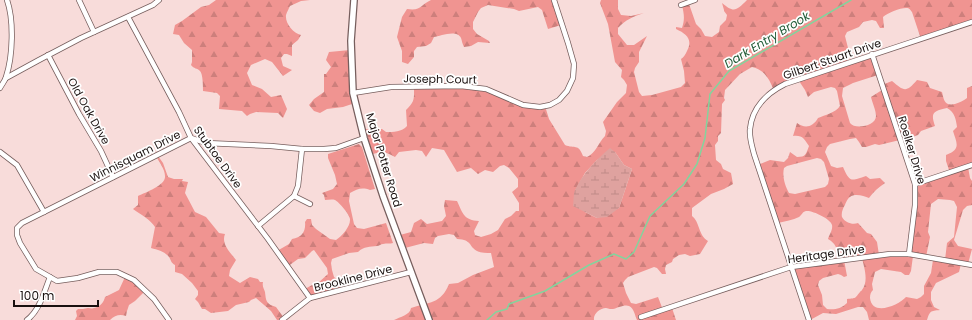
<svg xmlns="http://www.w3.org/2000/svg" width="972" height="320" font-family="Poppins,sans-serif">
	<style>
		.forest { fill: url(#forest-firs); fill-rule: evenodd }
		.wetland { fill: url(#wetland-marsh) }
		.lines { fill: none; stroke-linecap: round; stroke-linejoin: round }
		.stream { stroke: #83d49d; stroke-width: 1.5 }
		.minor-casing { stroke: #765e5d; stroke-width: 6 }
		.tertiary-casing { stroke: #765e5d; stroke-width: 8 }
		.minor { stroke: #fff; stroke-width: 4.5 }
		.tertiary { stroke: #fff; stroke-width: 5.5 }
		.labels { text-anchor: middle; stroke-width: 3.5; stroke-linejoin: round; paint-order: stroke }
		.street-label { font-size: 11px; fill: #19100f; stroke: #fff }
		.water-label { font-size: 12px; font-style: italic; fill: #215b37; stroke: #fff }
	</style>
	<defs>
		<pattern id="forest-firs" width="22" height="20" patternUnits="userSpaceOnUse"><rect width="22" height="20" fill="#f09491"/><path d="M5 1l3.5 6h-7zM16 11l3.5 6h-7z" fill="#cd7f7c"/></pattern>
		<pattern id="wetland-marsh" width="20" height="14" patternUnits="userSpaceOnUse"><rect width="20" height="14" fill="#dfa29f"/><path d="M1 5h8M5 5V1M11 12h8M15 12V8" fill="none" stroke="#bf8a88"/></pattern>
	</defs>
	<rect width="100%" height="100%" fill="#f8dcda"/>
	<!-- forest -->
	<g class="forest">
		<path d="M216,0h94l-9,1 -11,5c-1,2 -3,6 -4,9 -1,8 7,18 15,20l-3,5 -6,5v11l-5,-2h-3l-3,4 2,8 9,4 -9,6 -11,-14 -7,-3 -14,6 -4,8 5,12 10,4 9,8 10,-2 6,14 -4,9 -5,-5 -22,-1 -6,2 -3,2 -5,-5 -23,-2 1,-13 -3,-3 -14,-2c0,-4 0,-17 -3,-20 -3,-3 -6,-2 -9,-6l1,-3v-12l-8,-7 -5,-8 -6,-1 2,-9 7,-4 19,-14 8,-2z"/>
		<path d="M431,0h122l8,25 -13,4 -6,-19 -4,-3 -19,4 -5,-2 -26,-4 -7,3 -3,4 -5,10v7l4,5 12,7 1,2 -12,-1 -7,4 -7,1c-2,-4 -2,-6 -3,-9 -4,-9 -21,-2 -27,-1l-3,6 -5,3 -9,1 -3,4v6l-6,7 -6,-2v-11l-5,-14 5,-20 5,-8c15,2 13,-4 24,-9z"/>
		<path d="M601,0h17v9l3,6 10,1 13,-3c-10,3 -19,7 -26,15v6l9,11h7l13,-9 -8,16v10l-4,6 -1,4 5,20 3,4 10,-1 29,-8 4,-4 -1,-12 -3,-12c3,-2 4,-4 6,-8 6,-11 0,-17 -11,-22v-2l6,1c3,-9 2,-14 0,-23l7,-1 7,20 5,5 4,7 7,1 7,-5 1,-6 6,-6 1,-5 -3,-4v-1l-2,-7c12,10 14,8 25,-3h225v23l-51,16 -9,-27c-2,-2 -2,-4 -6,-4 -6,0 -19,5 -23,9l1,11h-4l-4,-7 -4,-1 -9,2 -4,5 -12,5 -2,4 3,12 -3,5 3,11 25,-7 5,18 -25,8 -10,5 -1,8 8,27c5,7 26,3 26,-7 0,-6 -4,-14 -5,-19l11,-7v-5l10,-4c12,10 14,12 25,-1l10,2 3,6 12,4c2,8 2,14 13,12 5,-2 8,-3 12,-6v-10l5,-2v80l-4,1 2,11 2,3v24l-5,1 -4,4 -9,30 4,6 14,3 -4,15h-7l-2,8 -23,11 -5,9v8l3,7 6,3c-10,1 -10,1 -13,10h-58l-2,-8 -4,-5h-5l-22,7 -13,-1 -11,6 -1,-1 -17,-49 43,-9c0,-10 1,-15 -9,-21 1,-4 5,-9 4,-14 -1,-6 -20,-15 -26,-14 -4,1 -4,4 -7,6 -6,3 -14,4 -21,6l-18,-59 10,-4 14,2 4,-4 2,-6 7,5c9,0 9,-3 12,-11 -5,-7 -6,-11 -16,-10l4,-13c8,6 16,4 21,-5 7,-3 17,-5 22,-12l-3,-15 -2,-3 -4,-1 -17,5 -6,5 -3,-7 -6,-9h-2l-23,10c-4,-11 -9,-21 -22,-24l-12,7 -15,16 -1,8 1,2 -3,4 -1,29 -3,3v5l-3,4 1,15 5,4 2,5 8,4 2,11 -9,5 -13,5 -19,14v8c8,6 6,19 16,25l-8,13 -10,2 -5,-2 -6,1 -6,4 -1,3 -6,3 -1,4 1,5h-4l-5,-6 -3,-1 -26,10 -3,3 -2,3 3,10 5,10 5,1 22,-7 5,13 9,-2 4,12h-39c-2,-4 -3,-12 -8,-14 -4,-2 -12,2 -16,3 -2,0 -4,0 -7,-1 -6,0 -13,6 -12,12h-200c6,-3 16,-5 17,-12 18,-6 30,-4 38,-24l9,-1 15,-8 21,-8 -3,-14c-4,0 -10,0 -14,-2 -9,-5 -4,-11 -20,-12l-3,-4 -5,-1 -11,2 -3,2 -2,6 -9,-1 -19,5 -5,-13 11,-3 3,-9 7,-4 6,5 15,-3 4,-5 -2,-10 1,-6 12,1c6,13 7,19 22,20l-5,10 1,4 6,2 10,-3 7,-4 7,-11 6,-3 5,-5h3v-8l-7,-11 6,-5v-8l-9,-11 -5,-3 -4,1 -7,6 -8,-2 -7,4 -7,-6 -14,4 -13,-22 -12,-2 -6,9 -4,-6 -6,-1 -17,2 -4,5c-9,-5 -12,-6 -22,-3l-5,-15 -2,-10h16l4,3c7,0 16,0 21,-6l-1,-16c9,-9 8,-11 8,-23l68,1 38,17 25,1 4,13 16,26c10,4 13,-2 18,11l4,1c9,-4 11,-14 18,-21l1,-5 -3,-9 14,-20 9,-9 1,-8 -3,-5 -3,-3 1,-7 -7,-8 -7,-38 -8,-21zM947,108c8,4 9,12 10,19l-4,4c4,13 8,18 -7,24v6l4,12 -35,12 -7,69 -29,1 -2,-13 -6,-8 -4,-1 -9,-10c-5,2 -13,0 -16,-6 -1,-4 1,-9 3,-12 1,-3 3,-7 5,-8 5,-4 14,-1 19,1 4,-6 10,-11 16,-15l-5,-5 -10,1 -4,-3c-15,5 -16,7 -23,-9l-6,1 -6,-2 -6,-14 2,-5 3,-3 20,-5 6,-1 3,4 3,5h4l9,-3 4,1 21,-5h3l15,-5 3,-4 14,-5c-5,-14 -1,-15 12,-18zM615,152l9,13 8,4 -13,39 -22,10 -12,-6 -10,-21 10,-18 12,-13zM817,158l4,1 3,3 5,17 -1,5 -3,3 -30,7 -6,-1c-4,-7 -7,-17 -5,-25l3,-2zM938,199l12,1 4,1 3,6 -3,30 -7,6 -2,17h-12l-2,13 -7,13v8l-3,3 -4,2 -11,-2c-7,8 -34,20 -36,1 0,-4 1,-6 3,-8l-1,-6 3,-12 6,-3 20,3 4,3h4l2,-4 2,-15 13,1 4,-20 -2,-5 3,-28zM862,258c2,9 7,23 0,32 0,1 -2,1 -2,2 -6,7 -3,6 -13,7v4c-6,6 -13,7 -20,6l-4,-4 -1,-10 -4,-10 1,-4 4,-3 15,-4 3,1 3,2 3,-1 -3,-16z"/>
		<polygon points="350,50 355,103 343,107 327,109 320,113 314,111 309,105 314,99 324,92 324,74 326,74 331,67 326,60 329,52"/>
		<path d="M359,144l3,3 13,42 -5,1c-8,-3 -13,-1 -20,3l-1,8 5,23 3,4 7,1 22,-6 7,20c-3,1 -6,0 -10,1 -2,0 -4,2 -6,2 -7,1 -13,0 -19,6l-9,1 -17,6 -1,4 1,7 2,7 4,3 3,10 -31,9 -5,-10 7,-4 6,-2 10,-9 -1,-6 -13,-18 -2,1 -7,7 -7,1 -11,8 -10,-16 12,-7 3,-5c10,-1 14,-8 13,-17l2,-3h4l1,6 4,4 14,10 6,1c6,-4 14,-13 14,-20 1,-4 -11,-18 -15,-20 -3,-1 -7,0 -10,0l-1,-5 -2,-2 11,-4 4,-5 -2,-9 -7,-17v-4z"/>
		<path d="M156,156h2l5,7 5,14 6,2h9l-1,2 6,1 -3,11 10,19 11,5 13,16 6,1c-4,10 5,18 11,26l-6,10 -1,6 11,7 10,-6 8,2 2,3h3c-1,5 1,6 2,10 1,9 1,12 11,15l8,11 -1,2h-6l-6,-9 -15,-13 -5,2 -2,2 -13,3 -8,6 -17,2 -6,-4h-3l-4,-7 -3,-3 3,-4v-4l-6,-8 -10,-9 -7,-2v-7c-4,-2 -4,-5 -6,-8 -5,-6 -11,-7 -18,-9l4,-21c-4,-7 -15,-13 -22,-18l5,-4v-9c8,-4 28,-11 27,-20 0,-7 -6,-14 -9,-20z"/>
		<path d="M125,277l4,1 15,14 -9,9 -6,4 -2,6 -1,5c-6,-2 -11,-1 -16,4h-35l2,-4 -1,-5 2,-2c4,0 6,0 10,-1 2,0 4,1 6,0 6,-1 10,-6 11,-11l14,-7z"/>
	</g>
	<!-- wetland -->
	<path class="wetland" d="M610,148l5,4 9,13 8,4 -13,39 -12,9 -10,1 -24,-12c1,-5 0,-11 2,-16 8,-17 21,-30 35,-42z"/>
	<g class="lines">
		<!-- stream -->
		<polyline class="stream" points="487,320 496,312 507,309 509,304 545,291 589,265 614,254 626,259 634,252 650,216 684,184 697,164 705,138 710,94 729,71 851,0"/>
		<defs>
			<g id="minor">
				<polyline points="79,0 94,32"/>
				<polyline points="681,5 695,0"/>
				<polyline points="128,17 179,112 191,138 268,239 310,298"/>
				<polyline points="872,54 915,184 915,205 909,254"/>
				<polyline points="48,55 79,114 101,151 113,177"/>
				<polyline points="6,78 39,60 81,38 153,5 159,0"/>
				<path d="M0,88c2,-4 5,-7 6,-11 7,-21 8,-57 1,-77"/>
				<polyline points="353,93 391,87 461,86 486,89 523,105 540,107 550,105 559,100 567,91 573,78 574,64 568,43 554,0"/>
				<polyline points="0,152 17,165 44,212"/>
				<polyline points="915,184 972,165"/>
				<polyline points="294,196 310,204"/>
				<polyline points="258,226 294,196 298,186 302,149"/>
				<polyline points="641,317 791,267 890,254 909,254 972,265"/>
				<path d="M27,320c13,-10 17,-28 23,-43"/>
				<polyline points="169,320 154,299 134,280 117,272 99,272 78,278 57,281 36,269 20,243 17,235 17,228 22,223 191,138 206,143 271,146 302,149 324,149 336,148 364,138"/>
				<polyline points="282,320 310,298 411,272"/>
				<path d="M809,320l-55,-166c-2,-8 -5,-17 -4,-25 2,-21 17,-36 35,-45l187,-62"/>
			</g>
			<polyline id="tertiary" points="354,0 351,41 353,93 364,138 383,196 429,320"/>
		</defs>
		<!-- minor casing -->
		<use href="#minor" class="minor-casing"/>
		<!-- tertiary casing -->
		<use href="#tertiary" class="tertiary-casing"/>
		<!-- minor -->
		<use href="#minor" class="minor"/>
		<!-- tertiary -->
		<use href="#tertiary" class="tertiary"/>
	</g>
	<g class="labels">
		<!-- street labels -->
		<g class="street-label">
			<text transform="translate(832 59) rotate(-19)" y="4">Gilbert Stuart Drive</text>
			<text transform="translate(440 79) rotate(1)" y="4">Joseph Court</text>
			<text transform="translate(89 111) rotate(61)" y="4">Old Oak Drive</text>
			<text transform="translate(912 150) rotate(73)" y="4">Roelker Drive</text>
			<text transform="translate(135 156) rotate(-27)" y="4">Winnisquam Drive</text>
			<text transform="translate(218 157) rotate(54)" y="4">Stubtoe Drive</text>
			<text transform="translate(384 160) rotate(73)" y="4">Major Potter Road</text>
			<text transform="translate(826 254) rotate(-8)" y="4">Heritage Drive</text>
			<text transform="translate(353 278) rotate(-14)" y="4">Brookline Drive</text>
		</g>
		<!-- water labels -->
		<g class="water-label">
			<text transform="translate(767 40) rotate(-31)" y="4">Dark Entry Brook</text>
		</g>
	</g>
	<!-- scale -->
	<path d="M14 300v6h84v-6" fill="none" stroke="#19100f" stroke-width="2"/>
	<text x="20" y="300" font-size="12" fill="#19100f" stroke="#ffffff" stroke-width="3" paint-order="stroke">100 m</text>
</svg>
